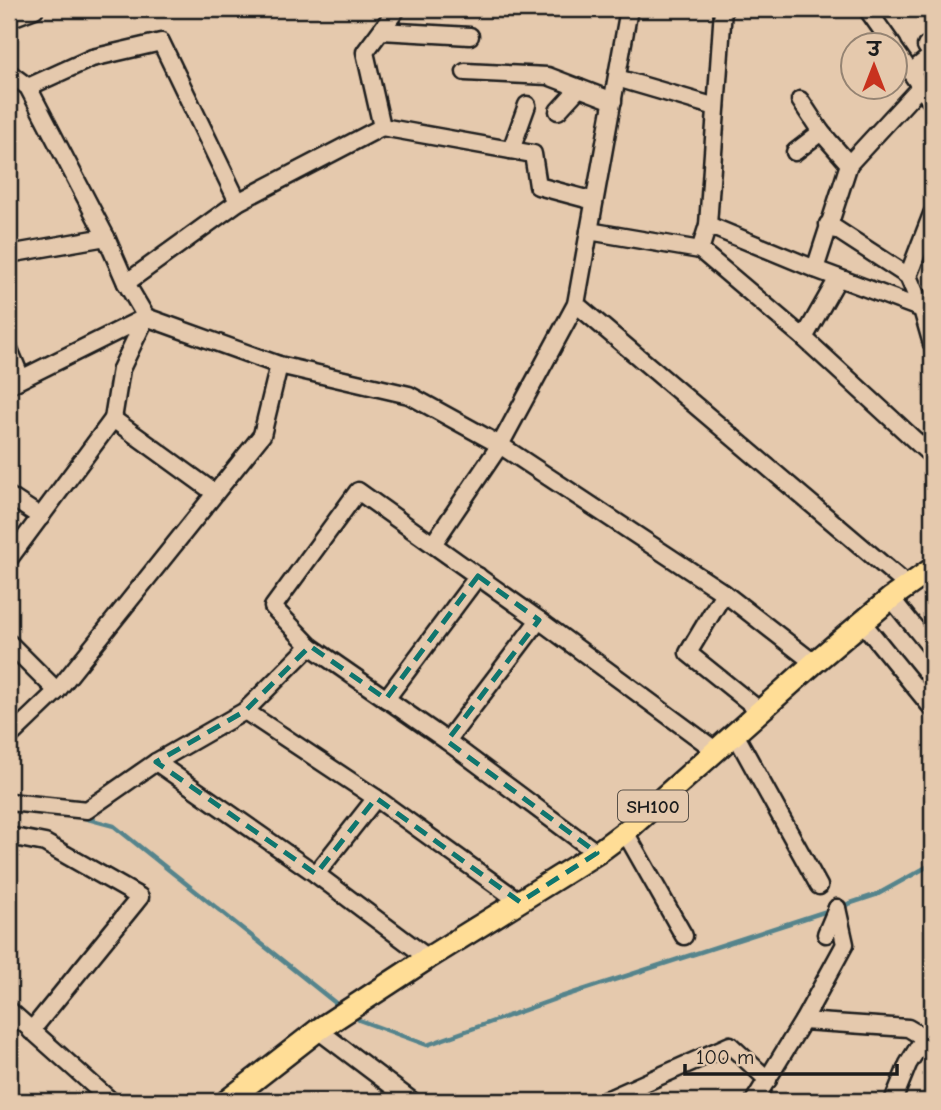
<svg xmlns="http://www.w3.org/2000/svg" width="941" height="1110" font-family="'Comic Neue','Playpen Sans Deva',sans-serif">
	<style>
		.lines { fill: none; stroke-linecap: round; stroke-linejoin: round }
		.stream { stroke: #54848c; stroke-width: 4.5 }
		.minor-casing { stroke: #1c1c1c; stroke-width: 21 }
		.major-casing { stroke: #1c1c1c; stroke-width: 26 }
		.minor { stroke: #e5c9ad; stroke-width: 16 }
		.major { stroke: #ffdd96; stroke-width: 21 }
		.marked { fill: none; stroke: #0f766e; stroke-width: 5; stroke-dasharray: 14 9; stroke-linejoin: round }
		.labels { text-anchor: middle; stroke-width: 7; stroke-linejoin: round; paint-order: stroke }
		.shield { fill: #e5c9ad; stroke: #585048; stroke-width: 2 }
		.shield-label { font-size: 19px; font-weight: bold; fill: #1c1c1c }
	</style>
	<rect width="100%" height="100%" fill="#e5c9ad"/>
	<filter id="ink" filterUnits="userSpaceOnUse"><feTurbulence type="fractalNoise" baseFrequency=".0143" numOctaves="2"/><feDisplacementMap in="SourceGraphic" scale="14" xChannelSelector="R" yChannelSelector="G"/><feConvolveMatrix kernelMatrix="1 2 1 2 8 2 1 2 1" color-interpolation-filters="sRGB"/></filter>
	<g filter="url(#ink)">
		<g class="lines">
			<!-- stream -->
			<g class="stream">
				<polyline points="77,816 114,826 338,1005"/>
				<polyline points="842,906 878,894 932,864"/>
				<polyline points="359,1020 427,1045 558,998 830,910"/>
			</g>
			<defs>
				<g id="minor">
					<polyline points="397,9 365,52 382,127 533,154 538,186 594,201"/>
					<polyline points="867,9 893,46"/>
					<polyline points="9,19 35,9"/>
					<polyline points="381,31 470,36"/>
					<polyline points="895,50 930,100 932,98"/>
					<polyline points="465,72 548,76 613,101"/>
					<polyline points="911,72 932,55 926,46 932,44"/>
					<polyline points="9,73 28,87 106,237 126,283 146,317 279,365 409,395 500,445 724,593 814,663"/>
					<polyline points="617,78 716,107"/>
					<polyline points="28,87 92,58 161,42 238,202"/>
					<polyline points="800,100 821,132 849,164 921,86"/>
					<polyline points="558,111 579,88"/>
					<polyline points="511,150 527,105"/>
					<polyline points="795,152 821,132"/>
					<polyline points="932,214 908,276 922,309 932,344"/>
					<polyline points="828,224 908,276"/>
					<polyline points="708,225 815,269 922,309"/>
					<polyline points="589,231 700,250 804,338 932,456"/>
					<polyline points="700,250 708,225 723,9"/>
					<polyline points="9,254 106,237"/>
					<polyline points="815,269 849,164"/>
					<polyline points="126,283 238,202 382,127"/>
					<polyline points="576,304 908,586"/>
					<polyline points="804,338 838,278"/>
					<polyline points="9,349 21,378"/>
					<polyline points="9,385 146,317"/>
					<polyline points="113,419 121,369 146,317"/>
					<polyline points="9,496 41,517"/>
					<polyline points="433,544 500,445 576,304 629,9"/>
					<polyline points="9,559 113,419 215,493"/>
					<polyline points="724,593 688,653 759,710"/>
					<polyline points="891,598 932,649"/>
					<polyline points="862,622 932,708"/>
					<polyline points="9,643 57,691"/>
					<polyline points="386,699 478,576"/>
					<polyline points="245,711 376,798 520,902"/>
					<polyline points="734,732 819,886"/>
					<polyline points="9,737 57,691 262,435 279,365"/>
					<polyline points="447,741 539,620"/>
					<polyline points="156,762 316,874 428,958"/>
					<polyline points="9,802 87,810 156,762 245,711 310,646"/>
					<polyline points="625,832 684,936"/>
					<polyline points="9,836 45,843 140,897 31,1031"/>
					<polyline points="597,853 447,741 310,646 273,607 358,491 539,620 715,750"/>
					<polyline points="316,874 376,798"/>
					<polyline points="826,934 837,908"/>
					<polyline points="9,1010 111,1101"/>
					<polyline points="803,1021 908,1028 932,1042"/>
					<polyline points="318,1030 412,1101"/>
					<polyline points="604,1101 730,1045 768,1080"/>
					<polyline points="754,1101 803,1021 845,944 837,908"/>
					<polyline points="893,1101 908,1064 924,1038"/>
				</g>
				<polyline id="major" points="227,1101 318,1030 428,958 597,853 625,832 814,663 891,598 932,569"/>
			</defs>
			<!-- minor casing -->
			<use href="#minor" class="minor-casing"/>
			<!-- major casing -->
			<use href="#major" class="major-casing"/>
			<!-- minor -->
			<use href="#minor" class="minor"/>
			<!-- major -->
			<use href="#major" class="major"/>
		</g>
	</g>
	<!-- marked area -->
	<path class="marked" d="M478,576l61,44 -92,121 150,112 -77,49 -144,-104 -60,76 -160,-112 89,-51 65,-65 76,53z"/>
	<g class="labels">
		<!-- shield labels -->
		<rect class="shield" x="618" y="790.5" width="70" height="31" rx="5"/>
		<g class="shield-label">
			<text x="653" y="813">SH100</text>
		</g>
	</g>
	<!-- margin -->
	<rect width="941" height="1110" fill="none" stroke="#e5c9ad" stroke-width="35"/>
	<rect x="18" y="18" width="906" height="1075" fill="none" stroke="#1c1c1c" stroke-width="2.5" filter="url(#ink)"/>
	<!-- north arrow -->
	<g transform="translate(874 66)"><circle r="33" fill="#e5c9ad" stroke="#958473" stroke-width="2"/>
	<path d="M0-5L12 26L0 18L-12 26Z" fill="#c8321e"/>
	<text y="-10" font-size="19" font-weight="bold" text-anchor="middle" fill="#1c1c1c">उ</text>
	</g>
	<!-- scale -->
	<path d="M685 1064v10h212v-10" fill="none" stroke="#1c1c1c" stroke-width="3.5"/>
	<text x="696" y="1064" font-size="21" fill="#1c1c1c" stroke="#e5c9ad" stroke-width="5" paint-order="stroke">100 m</text>
</svg>
